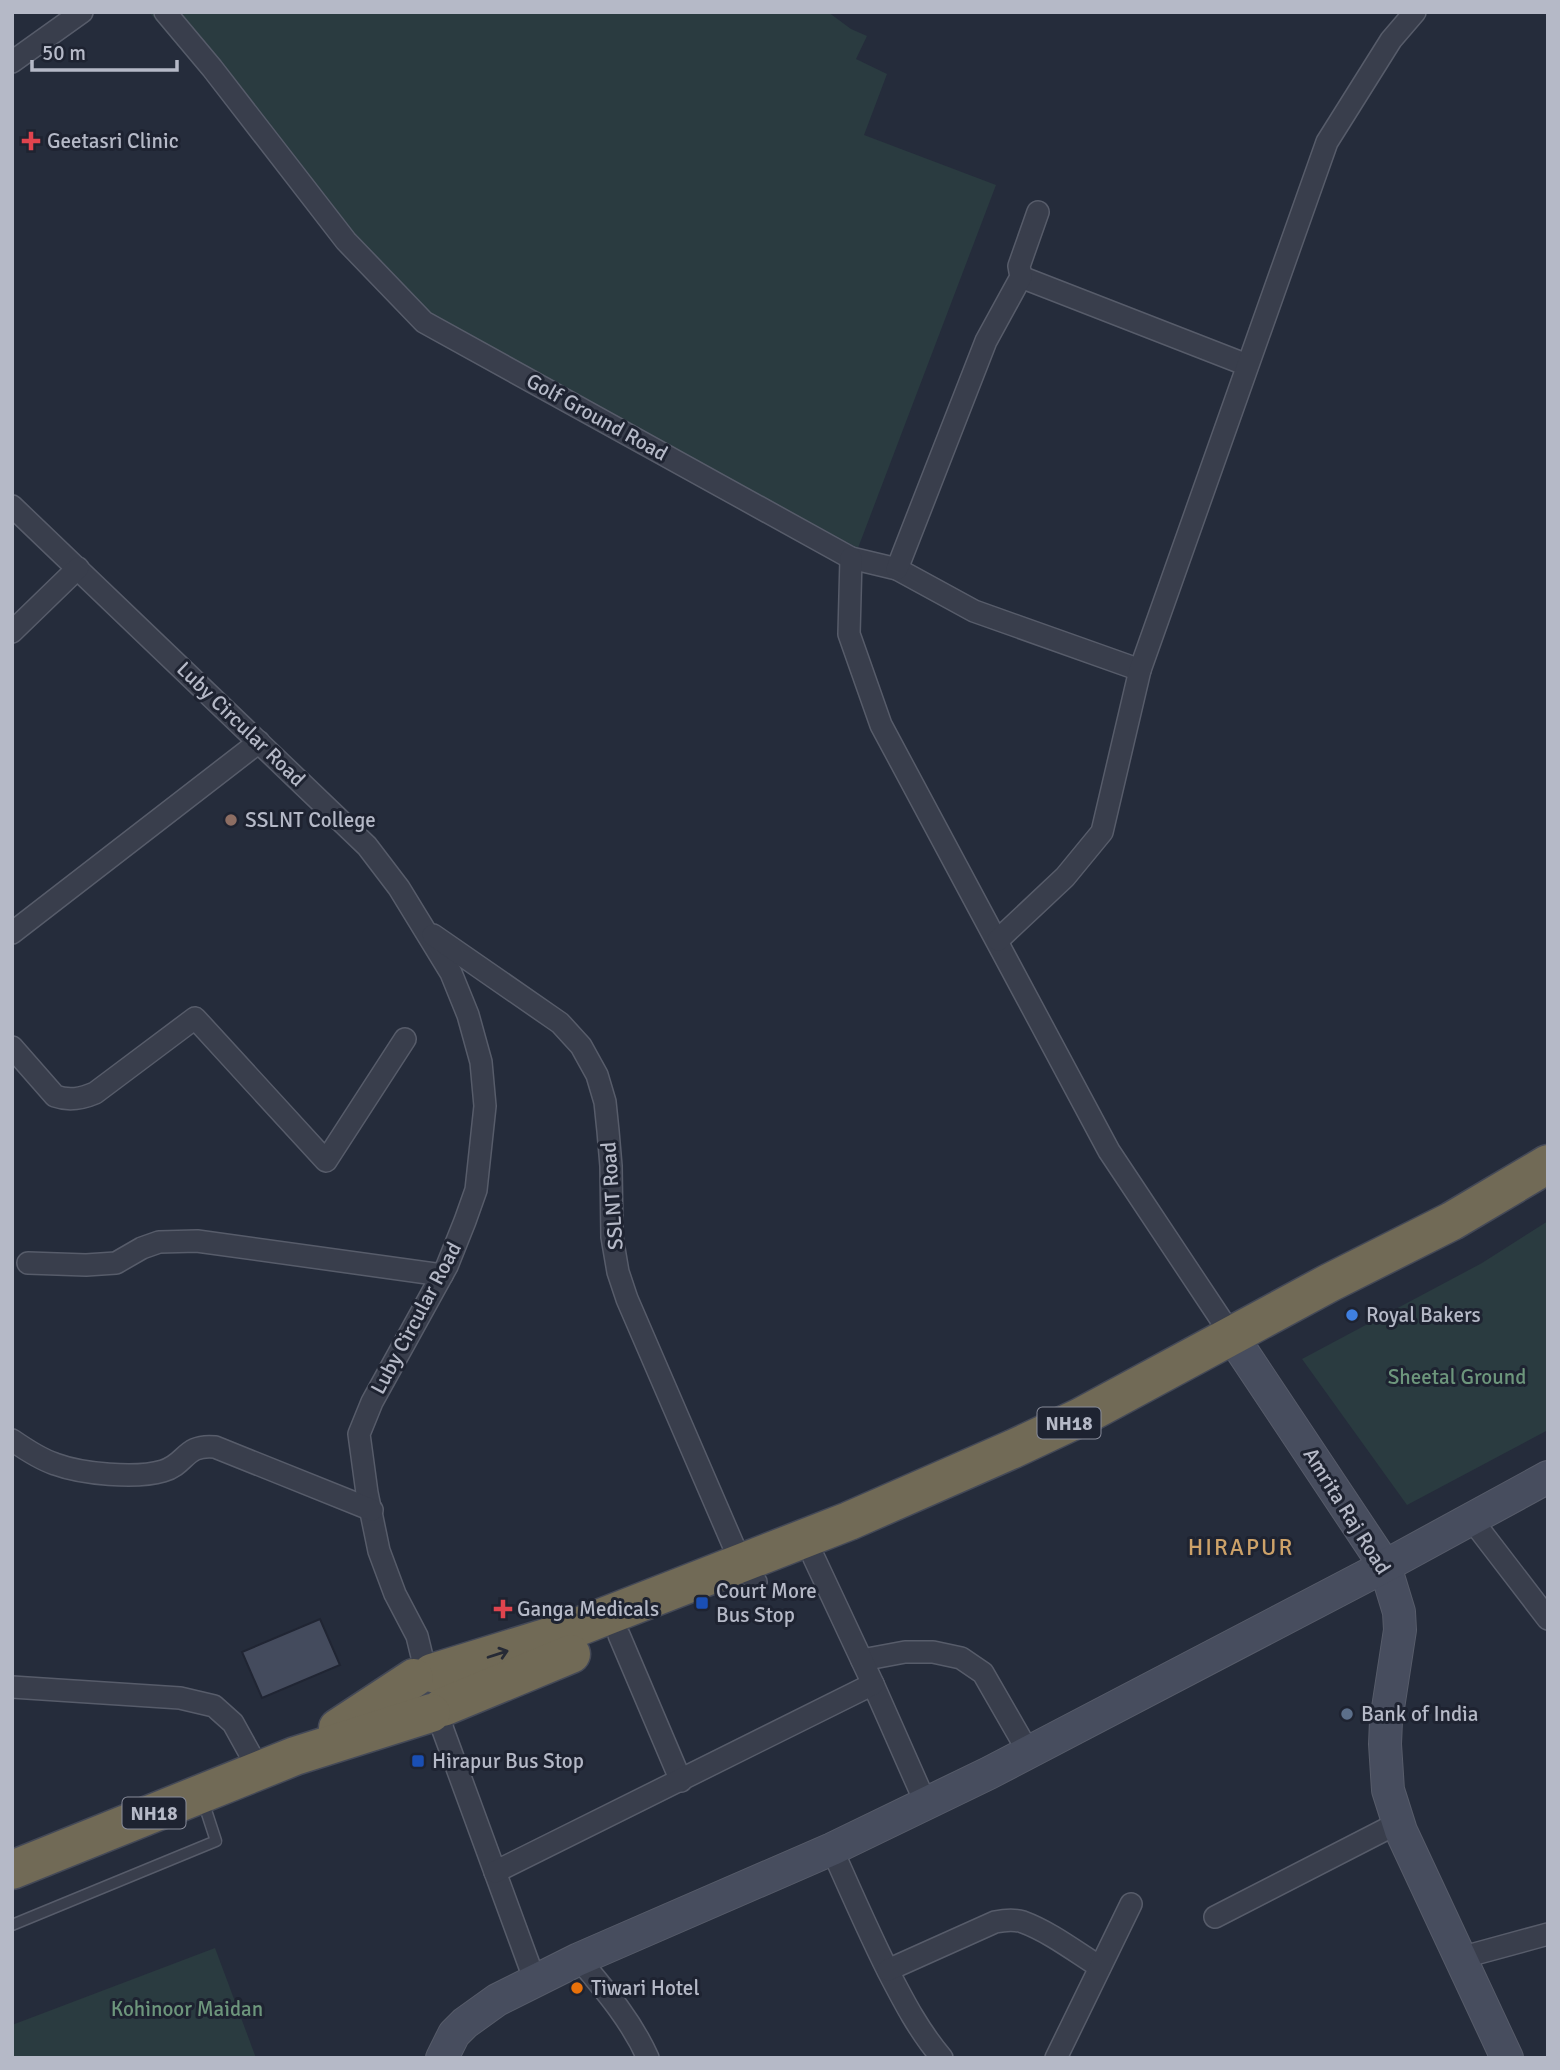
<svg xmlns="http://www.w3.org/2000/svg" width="1560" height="2070" font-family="Signika,sans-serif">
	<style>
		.green { fill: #2a3b40 }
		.building { fill: #444b5d; stroke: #202533; stroke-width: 2 }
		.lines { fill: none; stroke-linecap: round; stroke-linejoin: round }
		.lane-casing { stroke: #575c6a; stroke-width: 13 }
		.street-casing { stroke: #575c6a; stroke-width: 24 }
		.secondary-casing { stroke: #575c6a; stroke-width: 34 }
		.highway-casing { stroke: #444957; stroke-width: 41 }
		.lane { stroke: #393e4c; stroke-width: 10 }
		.street { stroke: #393e4c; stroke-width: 21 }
		.secondary { stroke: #474d5e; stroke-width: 32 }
		.highway { stroke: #716a56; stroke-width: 38 }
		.oneway { stroke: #262a35 }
		.health-dot { fill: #e0444e; stroke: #1e2331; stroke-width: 2.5 }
		.education-dot { fill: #8d6e63; stroke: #1e2331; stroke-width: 2.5 }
		.shop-dot { fill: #3f7fe0; stroke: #1e2331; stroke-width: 2.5 }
		.transit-dot { fill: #1a4fb4; stroke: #1e2331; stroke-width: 2.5 }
		.service-dot { fill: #5c6f8a; stroke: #1e2331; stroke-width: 2.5 }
		.food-dot { fill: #e8710a; stroke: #1e2331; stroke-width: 2.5 }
		.labels { text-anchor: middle; stroke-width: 6; stroke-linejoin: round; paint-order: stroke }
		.shield { fill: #1e2331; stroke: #888c9a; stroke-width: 2 }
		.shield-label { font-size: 19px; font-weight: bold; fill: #b5b9c7 }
		.poi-label { font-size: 21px; fill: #b5b9c7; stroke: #1e2331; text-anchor: start }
		.street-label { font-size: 21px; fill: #b5b9c7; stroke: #1e2331 }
		.park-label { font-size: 21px; fill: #6d967c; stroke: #1e2331 }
		.neighbourhood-label { font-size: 23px; letter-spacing: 2px; fill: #cda269; stroke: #1e2331 }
	</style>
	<rect width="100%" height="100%" fill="#252c3b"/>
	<!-- green -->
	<g class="green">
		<polygon points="149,12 828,12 851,29 867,36 856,59 887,74 864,135 996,185 858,548 427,318 351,250"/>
		<polygon points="1548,1221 1548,1430 1407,1505 1302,1359 1482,1263"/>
		<polygon points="215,1948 256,2058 12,2058 12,2025"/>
	</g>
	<!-- building -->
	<polygon class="building" points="320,1619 340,1665 262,1698 242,1652"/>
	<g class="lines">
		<defs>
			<polyline id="lane" points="12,1925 216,1841 203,1801"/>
			<g id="street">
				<polyline points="165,12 212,68 346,241 424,322 851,558 897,569 974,611 1140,670"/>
				<polyline points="12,62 82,12"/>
				<polyline points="1021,277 1247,365"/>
				<polyline points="12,506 367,846 399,888 451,973 468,1015 481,1062 485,1106 476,1190 465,1221 447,1266 372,1402 359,1434 367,1493 379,1551 395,1594 417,1636 426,1673"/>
				<polyline points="851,558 849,634 881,725 1109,1151 1232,1336"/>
				<polyline points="897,569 986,341 1021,277 1019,266 1038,212"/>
				<polyline points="12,632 78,568"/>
				<polyline points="12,933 259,742"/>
				<polyline points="433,935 560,1023 581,1046 597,1075 605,1102 608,1131 611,1166 612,1237 618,1272 627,1299 741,1563 756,1582"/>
				<polyline points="998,940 1065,877 1102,832 1140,670 1327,142 1391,40 1415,12"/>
				<path d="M12,1047l43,49c14,5 26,3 40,-3l100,-75 131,143 79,-122"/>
				<polyline points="28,1263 86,1265 116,1263 142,1248 159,1242 197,1241 442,1275"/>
				<path d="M12,1440c13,9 28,19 43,24 27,10 81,15 108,7 24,-7 21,-27 52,-24l157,63"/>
				<polyline points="1472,1520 1548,1619"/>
				<polyline points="619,1635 681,1781"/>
				<polyline points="862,1660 905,1652 933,1652 961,1658 983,1673 1029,1753"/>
				<polyline points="873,1684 926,1804"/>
				<polyline points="12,1687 180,1698 214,1706 233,1723 259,1770"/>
				<polyline points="438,1710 443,1730 535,1981"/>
				<path d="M832,1849c18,41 36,82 56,122 16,31 31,60 54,87"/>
				<polyline points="495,1872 873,1684 814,1558"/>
				<polyline points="1215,1917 1398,1823"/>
				<polyline points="1460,1958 1548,1934"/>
				<path d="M579,1959c26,31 52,61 69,99"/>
				<path d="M888,1970l107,-48c10,-2 19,-3 28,0 27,10 53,30 77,45"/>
				<polyline points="1056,2058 1131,1904"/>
			</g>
			<g id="secondary">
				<polyline points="1232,1336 1385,1566 1399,1612 1400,1630 1386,1721 1385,1744 1388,1790 1401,1831 1507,2058"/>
				<polyline points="442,2058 454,2034 465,2023 497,2000 579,1959 832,1849 989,1773 1385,1566 1548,1477"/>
			</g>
			<g id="highway">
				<polyline points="432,1673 565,1632 849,1521 1013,1449 1081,1417 1329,1283 1452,1221 1548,1164"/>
				<polyline points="443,1707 571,1654"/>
				<polyline points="338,1728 414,1678"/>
				<polyline points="12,1870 295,1756 431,1713"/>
			</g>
		</defs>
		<!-- lane casing -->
		<use href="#lane" class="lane-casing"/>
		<!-- street casing -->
		<use href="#street" class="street-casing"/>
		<!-- secondary casing -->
		<use href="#secondary" class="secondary-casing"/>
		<!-- highway casing -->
		<use href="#highway" class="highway-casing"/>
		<!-- lane -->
		<use href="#lane" class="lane"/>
		<!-- street -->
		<use href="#street" class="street"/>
		<!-- secondary -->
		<use href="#secondary" class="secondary"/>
		<!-- highway -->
		<use href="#highway" class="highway"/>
	</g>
	<!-- one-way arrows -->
	<defs><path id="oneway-shaft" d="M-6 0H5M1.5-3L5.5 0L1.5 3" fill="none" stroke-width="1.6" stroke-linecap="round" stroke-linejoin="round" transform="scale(1.75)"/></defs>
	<use class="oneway" href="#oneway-shaft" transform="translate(498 1654) rotate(-18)"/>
	<!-- markers -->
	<g class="health-dot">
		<path d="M27.5 130.5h7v7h7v7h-7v7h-7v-7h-7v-7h7z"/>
		<path d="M499.5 1598.5h7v7h7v7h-7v7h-7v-7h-7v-7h7z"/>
	</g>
	<circle class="education-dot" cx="231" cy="820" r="7"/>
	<circle class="shop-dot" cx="1352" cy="1315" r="7"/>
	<g class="transit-dot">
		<rect x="695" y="1596" width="14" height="14" rx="3.5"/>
		<rect x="411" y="1754" width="14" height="14" rx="3.5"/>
	</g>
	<circle class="service-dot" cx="1347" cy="1714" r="7"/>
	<circle class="food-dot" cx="577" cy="1988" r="7"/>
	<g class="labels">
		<!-- shield labels -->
		<g class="shield">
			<rect x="1037.5" y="1407.5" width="63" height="31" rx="5"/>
			<rect x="122.5" y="1797.5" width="63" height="31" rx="5"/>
		</g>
		<g class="shield-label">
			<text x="1069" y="1430">NH18</text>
			<text x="154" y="1820">NH18</text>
		</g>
		<!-- poi labels -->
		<g class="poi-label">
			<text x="47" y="148">Geetasri Clinic</text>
			<text x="245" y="827">SSLNT College</text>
			<text x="1366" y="1322">Royal Bakers</text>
			<text x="716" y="1598">Court More<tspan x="716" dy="24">Bus Stop</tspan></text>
			<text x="517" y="1616">Ganga Medicals</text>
			<text x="1361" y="1721">Bank of India</text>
			<text x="432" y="1768">Hirapur Bus Stop</text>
			<text x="591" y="1995">Tiwari Hotel</text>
		</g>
		<!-- street labels -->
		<g class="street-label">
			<text transform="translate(597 417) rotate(29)" y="7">Golf Ground Road</text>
			<text transform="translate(241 724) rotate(44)" y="7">Luby Circular Road</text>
			<text transform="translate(612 1196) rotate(-94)" y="7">SSLNT Road</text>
			<text transform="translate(416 1318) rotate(-62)" y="7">Luby Circular Road</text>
			<text transform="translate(1347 1511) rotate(58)" y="7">Amrita Raj Road</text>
		</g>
		<!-- park labels -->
		<g class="park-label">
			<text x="1457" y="1384">Sheetal Ground</text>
			<text x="187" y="2016">Kohinoor Maidan</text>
		</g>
		<!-- neighbourhood labels -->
		<g class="neighbourhood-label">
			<text x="1241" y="1555">HIRAPUR</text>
		</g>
	</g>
	<!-- border -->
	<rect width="1560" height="2070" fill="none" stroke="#b5b9c7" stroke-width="28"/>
	<!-- scale -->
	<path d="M32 60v10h145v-10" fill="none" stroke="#b5b9c7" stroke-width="3.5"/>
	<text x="42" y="60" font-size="21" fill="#b5b9c7" stroke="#1e2331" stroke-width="5" paint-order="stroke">50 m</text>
</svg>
